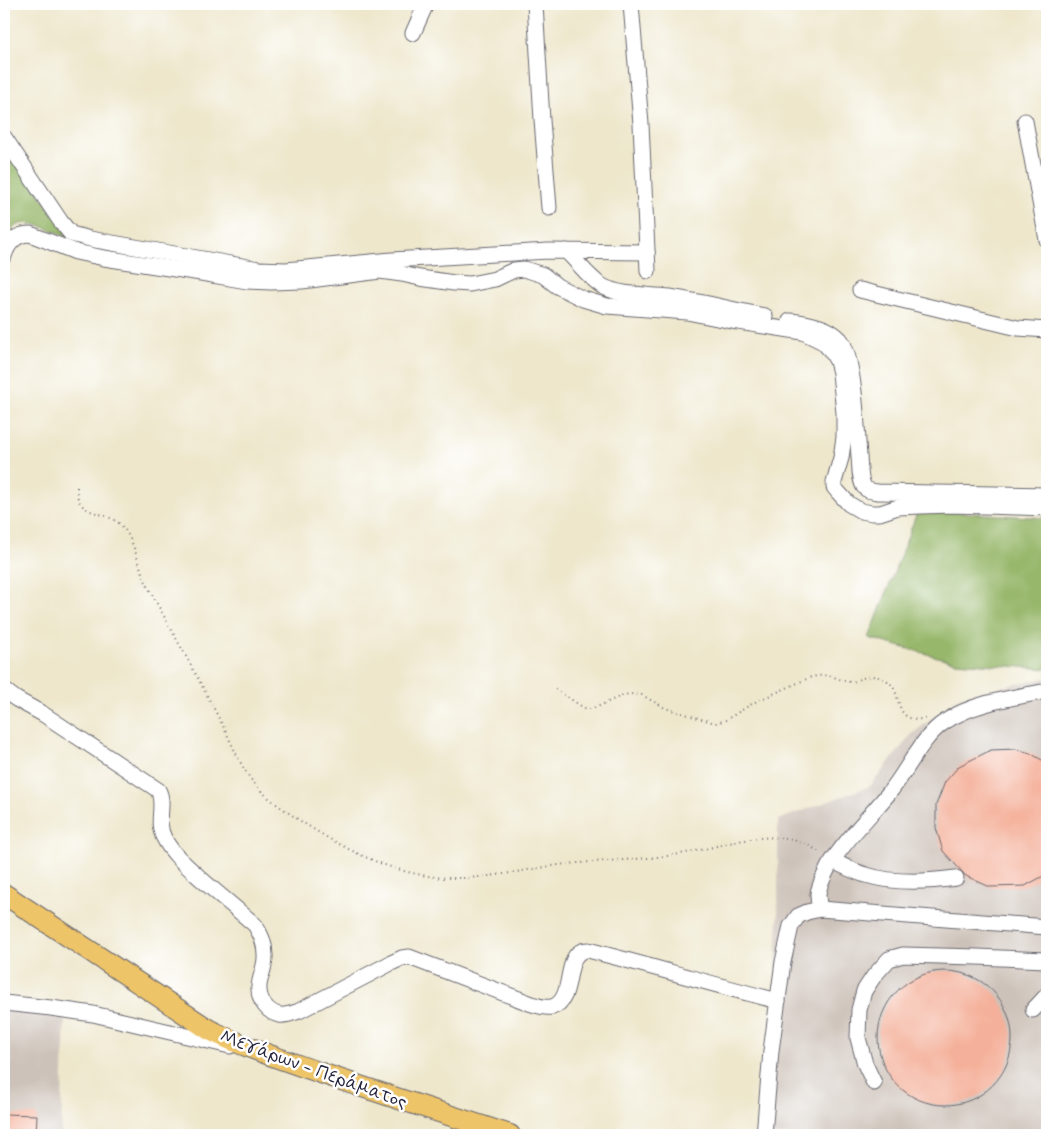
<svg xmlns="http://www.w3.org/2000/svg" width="1051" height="1139" font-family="Mynerve,sans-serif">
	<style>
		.industrial { fill: #cdc2b9 }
		.forest { fill: #97b76a; stroke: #5c6c52 }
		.building { fill: #f4b09a }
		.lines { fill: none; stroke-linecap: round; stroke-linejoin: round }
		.minor-casing { stroke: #69676e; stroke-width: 17 }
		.major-casing { stroke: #69676e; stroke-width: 22 }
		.path { stroke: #69676e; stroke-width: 2; stroke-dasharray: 1 4; stroke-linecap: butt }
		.minor { stroke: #fff; stroke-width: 15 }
		.major { stroke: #eec469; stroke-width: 20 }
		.labels { text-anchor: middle; stroke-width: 5; stroke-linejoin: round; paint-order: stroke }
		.street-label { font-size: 19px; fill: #22223b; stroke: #fff }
	</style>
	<rect width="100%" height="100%" fill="#fff"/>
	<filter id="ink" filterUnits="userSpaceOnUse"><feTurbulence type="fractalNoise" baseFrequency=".02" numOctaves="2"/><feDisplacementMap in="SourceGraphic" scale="10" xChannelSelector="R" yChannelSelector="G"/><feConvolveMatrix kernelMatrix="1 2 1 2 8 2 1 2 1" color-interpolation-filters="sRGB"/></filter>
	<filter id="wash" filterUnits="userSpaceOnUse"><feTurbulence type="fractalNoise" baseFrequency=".0096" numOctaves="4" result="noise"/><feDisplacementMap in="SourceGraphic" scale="20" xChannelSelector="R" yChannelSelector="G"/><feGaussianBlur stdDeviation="1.12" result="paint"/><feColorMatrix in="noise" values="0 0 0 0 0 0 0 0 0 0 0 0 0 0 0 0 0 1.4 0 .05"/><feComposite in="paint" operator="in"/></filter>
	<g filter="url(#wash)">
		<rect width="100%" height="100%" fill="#eee7cc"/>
		<!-- industrial -->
		<g class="industrial">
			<polygon points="1047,678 1047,1135 770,1135 778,916 778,820 870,786 911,735 959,697 1014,684"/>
			<polygon points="4,1006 65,1012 61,1135 4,1135"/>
		</g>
		<!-- forest -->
		<g class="forest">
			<path d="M4,145l68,95c-13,-6 -41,-22 -54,-15 -7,3 -10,9 -14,15z"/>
			<polygon points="918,510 1047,518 1047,669 956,662 869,638"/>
		</g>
		<g id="blocks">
			<!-- building -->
			<g class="building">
				<polygon points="1016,749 1030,753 1047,763 1047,874 1025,886 990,887 966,876 943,851 936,828 936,805 945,782 959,766 991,750"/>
				<circle cx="945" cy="1038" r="67"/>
				<polygon points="4,1114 37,1115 36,1135 4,1135"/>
			</g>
		</g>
	</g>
	<g filter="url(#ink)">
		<use href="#blocks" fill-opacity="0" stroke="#69676e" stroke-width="1"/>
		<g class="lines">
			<defs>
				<g id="minor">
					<polyline points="535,4 542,120 549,208"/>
					<polyline points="631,4 641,124 648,271"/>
					<polyline points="413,33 426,4"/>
					<polyline points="1025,121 1047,240"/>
					<polyline points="4,137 61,222 71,234 90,239 259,269 286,270 392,260 548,251 647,252"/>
					<path d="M566,251c12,11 22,26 36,35 21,11 46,8 68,11 32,5 64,13 95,19"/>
					<path d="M4,256c4,-13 12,-22 26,-22l46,18 28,6 97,15 46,8 24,1 31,-1 78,-10 22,3 18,4 34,5 16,1 25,-5 19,-9 10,-1 19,6 14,11 26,13 24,7 80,6 45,9 71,11 20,10 9,10 5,9 3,12 4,40v24l-3,21 -7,24v5l4,5 11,12 12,7 11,2h8l18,-6 23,-1 32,-1 94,3"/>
					<polyline points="860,290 1018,328 1047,330"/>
					<path d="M790,321c17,2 38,5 50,18 15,19 17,92 19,117 1,9 0,23 5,31 3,4 8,4 14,5l169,3"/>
					<path d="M4,690l12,9 27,15 115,76c8,14 -3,31 6,48 8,16 23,28 36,40 18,16 37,31 55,47 6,10 10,18 10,30 1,12 -7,25 -6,34 0,12 9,24 21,26 6,1 13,-2 19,-4l90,-47 13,-6 7,-1 123,47c6,2 13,4 20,3 25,-7 9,-57 36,-57 63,16 126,35 190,51"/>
					<path d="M833,861c11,5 21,11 33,14 29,9 61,7 90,3"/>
					<path d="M820,909c-1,-4 -2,-10 -2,-15 1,-9 7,-20 11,-28 17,-28 43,-51 63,-77 17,-21 30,-53 54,-68 29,-19 67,-23 101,-30"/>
					<polyline points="4,1003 51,1008 93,1014 230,1046"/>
					<polyline points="1033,1010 1047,995"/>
					<polyline points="874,1083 865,1064 858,1038 859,1010 864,991 874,976 889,959 903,955 977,957 1047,960"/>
					<polyline points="764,1135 771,1051 783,962 791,926 798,916 807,912 820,909 1047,927"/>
				</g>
				<path id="major" d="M4,894l204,135c35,18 73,30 110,43 64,22 128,42 192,63"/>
			</defs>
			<!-- minor casing -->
			<use href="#minor" class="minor-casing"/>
			<!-- major casing -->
			<use href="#major" class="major-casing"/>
			<!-- path -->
			<g class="path">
				<path d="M77,487c-2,28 22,23 39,34 17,11 21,41 29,59 8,17 18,34 27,51 18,32 35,64 52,97 9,18 17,40 30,55 13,16 31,27 48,39 47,30 99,57 156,56 37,0 73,-10 109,-14 42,-4 84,-4 124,-12 44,-9 89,-28 130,1"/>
				<path d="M555,689l29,19 6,1 7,-2 26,-12 7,-1 12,1 23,13 50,15 9,-2 31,-19 56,-25c6,-1 12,-2 19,-1 8,2 14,6 22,6 4,-1 7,-3 11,-4 7,-3 16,-2 23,2 20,12 3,46 42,38"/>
			</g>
			<!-- minor -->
			<use href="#minor" class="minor"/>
			<!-- major -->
			<use href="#major" class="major"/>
		</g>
	</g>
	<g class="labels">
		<!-- street labels -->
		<g class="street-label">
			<text transform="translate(314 1068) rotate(20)" y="7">Μεγάρων - Περάματος</text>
		</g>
	</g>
	<!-- margin -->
	<rect width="1051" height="1139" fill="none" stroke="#fff" stroke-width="20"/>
</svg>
